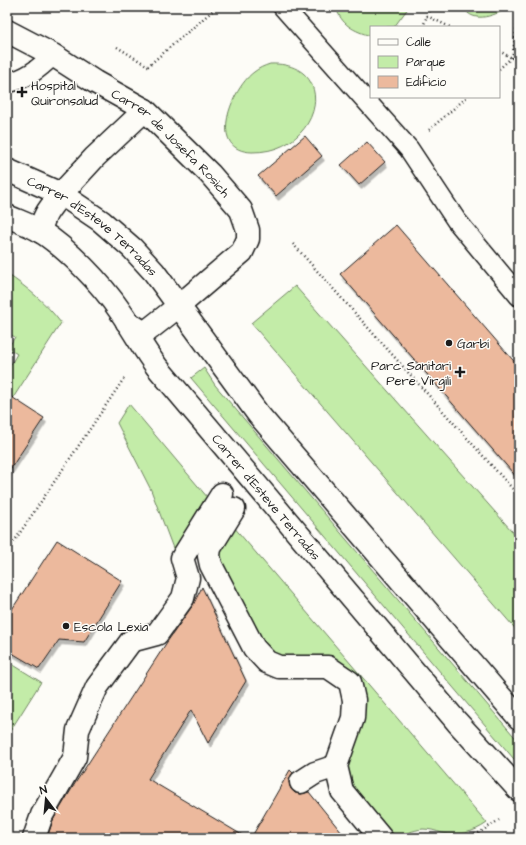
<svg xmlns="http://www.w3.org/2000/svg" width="526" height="845" font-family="'Architects Daughter',sans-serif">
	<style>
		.green { fill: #c3eca8; stroke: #708462 }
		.building { fill: #ecb99d; stroke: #1c1c1c; filter: url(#shadow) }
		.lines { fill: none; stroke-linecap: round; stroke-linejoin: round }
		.lane-casing { stroke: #1c1c1c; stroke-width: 22 }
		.street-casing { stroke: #1c1c1c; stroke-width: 25 }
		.secondary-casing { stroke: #1c1c1c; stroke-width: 25 }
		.path { stroke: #1c1c1c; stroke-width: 2.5; stroke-dasharray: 1 3; stroke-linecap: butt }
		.lane { stroke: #fdfcf7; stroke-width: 19 }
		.street { stroke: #fdfcf7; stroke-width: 22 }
		.secondary { stroke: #fdfcf7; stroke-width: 22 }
		.poi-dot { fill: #1c1c1c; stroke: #fdfcf7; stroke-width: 1.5 }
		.labels { text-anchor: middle; stroke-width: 3; stroke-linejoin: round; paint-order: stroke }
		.poi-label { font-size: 13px; fill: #1c1c1c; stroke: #fdfcf7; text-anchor: start }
		.street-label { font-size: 13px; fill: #1c1c1c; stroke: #fdfcf7 }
	</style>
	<defs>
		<filter id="shadow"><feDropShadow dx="2.5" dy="4.5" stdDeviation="0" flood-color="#0004"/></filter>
	</defs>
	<rect width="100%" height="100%" fill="#fdfcf7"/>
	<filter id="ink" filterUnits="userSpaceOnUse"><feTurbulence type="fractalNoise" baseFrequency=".025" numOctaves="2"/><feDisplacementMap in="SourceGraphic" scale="8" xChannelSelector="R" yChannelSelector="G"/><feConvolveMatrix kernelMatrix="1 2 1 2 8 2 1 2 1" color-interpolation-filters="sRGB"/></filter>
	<g filter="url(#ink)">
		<!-- green -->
		<g class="green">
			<path d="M336,7h73l-15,20h-23v9c-17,-5 -30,-11 -35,-29z"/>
			<path d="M463,7h48c-15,7 -37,19 -48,0z"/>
			<path d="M270,64c70,-3 53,89 -18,88 -46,-1 -20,-64 2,-80 5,-4 10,-6 16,-8z"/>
			<path d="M7,274c21,14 39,29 54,49l-48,75 -6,-4v-23l10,-17 -9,-6 7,-11 -8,-4z"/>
			<polygon points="295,286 519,539 519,633 251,323"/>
			<polygon points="204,368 215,385 519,742 519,765 191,378"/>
			<polygon points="129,404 208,498 174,551 151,490 117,423"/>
			<path d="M233,526l254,297c-14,10 -29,13 -45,10 -6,-2 -12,-4 -19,-4 -10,1 -18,5 -26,9l-41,-47 -5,-11 -4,-14 15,-45 3,-14 -2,-11 -27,-36 -16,-4h-16l-15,2 -12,-2 -12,-7 -45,-88 -1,-14z"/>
			<polygon points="7,661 41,682 7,736"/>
		</g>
		<!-- building -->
		<g class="building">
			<polygon points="305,136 322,156 276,196 258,176"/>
			<polygon points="367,142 385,162 359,185 341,165"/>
			<polygon points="396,225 519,367 519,480 340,274"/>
			<polygon points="7,394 44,418 7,474"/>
			<polygon points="57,540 122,581 84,642 59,640 39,669 7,650 7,617"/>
			<polygon points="202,587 246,681 208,743 191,710 148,779 247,838 47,838 53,820 74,785 167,642 193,605"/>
			<polygon points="290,770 293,773 289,782 291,789 295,793 301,794 309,792 346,838 251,838"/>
		</g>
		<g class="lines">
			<defs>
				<g id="lane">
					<polyline points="283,7 409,149 456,220 519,296"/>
					<path d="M7,83c19,-4 32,-14 46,-28"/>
				</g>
				<g id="street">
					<path id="s1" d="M7,31l46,24 42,27 50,28 65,64 31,36 7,20v9l-6,13 -62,53"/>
					<polyline points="61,194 95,157 145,110"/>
					<polyline points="234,509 210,548 209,556 211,565 254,648 267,662 279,667 328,667 350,682 354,700 353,718 336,766 342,791 381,838"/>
					<polyline points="301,782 315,773 336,766"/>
					<polyline points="34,838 42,815 75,757 78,730 97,687 131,641 157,634 183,598 188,578 182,558 222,494"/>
				</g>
				<g id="secondary">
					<path id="s2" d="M7,170l54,24 40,27 31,27 22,24 104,142 261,304"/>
					<path id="s3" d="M7,216c11,5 23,9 33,15 28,18 61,52 80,80 13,18 23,38 37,56l300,355 62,68"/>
					<path d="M41,232c1,-17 10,-25 20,-38"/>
					<polyline points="127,322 140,330 147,331 180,305"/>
				</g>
			</defs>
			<!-- lane casing -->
			<use href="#lane" class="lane-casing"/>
			<!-- street casing -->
			<use href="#street" class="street-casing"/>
			<!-- secondary casing -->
			<use href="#secondary" class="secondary-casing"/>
			<!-- path -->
			<g class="path">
				<polyline points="427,16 450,27"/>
				<polyline points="423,27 430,7"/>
				<polyline points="117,47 148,66 217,7"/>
				<polyline points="499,51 512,58 519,64"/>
				<polyline points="512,58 519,13"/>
				<polyline points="499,69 519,51"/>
				<polyline points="429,130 467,97"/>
				<polyline points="293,244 519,496"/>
				<polyline points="7,552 125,377"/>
				<path d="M410,837c18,-6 26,0 43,1"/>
				<polyline points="463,838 479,833 499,820"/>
			</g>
			<!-- lane -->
			<use href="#lane" class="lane"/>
			<!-- street -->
			<use href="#street" class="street"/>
			<!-- secondary -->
			<use href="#secondary" class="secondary"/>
		</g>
	</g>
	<!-- markers -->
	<g class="poi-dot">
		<path d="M20 86h4v4h4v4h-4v4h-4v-4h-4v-4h4z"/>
		<circle cx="449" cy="343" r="4"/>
		<path d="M458 366h4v4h4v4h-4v4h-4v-4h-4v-4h4z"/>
		<circle cx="66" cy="626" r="4"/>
	</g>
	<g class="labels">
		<!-- poi labels -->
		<g class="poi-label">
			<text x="31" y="90">Hospital<tspan x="31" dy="15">Quironsalud</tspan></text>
			<text x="457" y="348">Garbí</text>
			<text x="451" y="370" text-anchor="end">Parc Sanitari<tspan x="451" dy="15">Pere Virgili</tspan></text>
			<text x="74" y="631">Escola Lexia</text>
		</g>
		<!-- street labels -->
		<g class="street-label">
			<text dy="5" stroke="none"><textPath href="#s1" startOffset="200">Carrer de Josefa Rosich</textPath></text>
			<text dy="5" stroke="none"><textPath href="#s2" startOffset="103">Carrer d'Esteve Terradas</textPath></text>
			<text dy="5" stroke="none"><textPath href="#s3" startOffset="387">Carrer d'Esteve Terradas</textPath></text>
		</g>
	</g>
	<!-- margin -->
	<rect width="526" height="845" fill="none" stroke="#fdfcf7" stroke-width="24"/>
	<rect x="12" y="12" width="502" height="821" fill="none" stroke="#1c1c1c" stroke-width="1.5" filter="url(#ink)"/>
	<!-- legend -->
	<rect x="370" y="26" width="130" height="72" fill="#fdfcf7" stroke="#a3a29f"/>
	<rect x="378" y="39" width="20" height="6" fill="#fdfcf7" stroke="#a3a29f"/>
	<text x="406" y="46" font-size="12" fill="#1c1c1c">Calle</text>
	<rect x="378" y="56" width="20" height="12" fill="#c3eca8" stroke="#a3a29f"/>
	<text x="406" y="66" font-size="12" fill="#1c1c1c">Parque</text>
	<rect x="378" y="76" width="20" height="12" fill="#ecb99d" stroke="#a3a29f"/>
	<text x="406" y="86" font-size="12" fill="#1c1c1c">Edificio</text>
	<!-- north arrow -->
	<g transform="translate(46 799) rotate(344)" stroke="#fdfcf7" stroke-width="3" paint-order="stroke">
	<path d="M0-3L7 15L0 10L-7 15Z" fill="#1c1c1c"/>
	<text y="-6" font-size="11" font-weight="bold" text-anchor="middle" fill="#1c1c1c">N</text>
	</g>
</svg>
